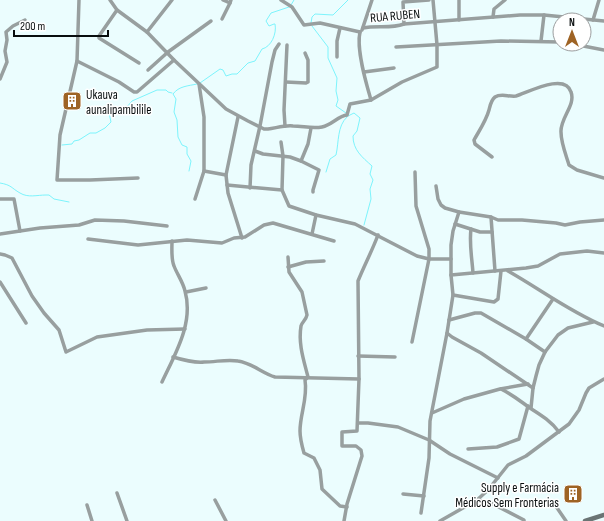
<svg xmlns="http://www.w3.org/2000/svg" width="604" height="521" font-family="'Sofia Sans Condensed',sans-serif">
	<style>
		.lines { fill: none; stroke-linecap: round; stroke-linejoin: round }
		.stream { stroke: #7df4fc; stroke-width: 1 }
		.minor { stroke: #989f9f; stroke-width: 3.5 }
		.secondary { stroke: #6a7474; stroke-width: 4.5 }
		.labels { text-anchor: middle; stroke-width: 3; stroke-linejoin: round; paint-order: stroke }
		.street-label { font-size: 13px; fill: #080d0e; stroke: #fff }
		.poi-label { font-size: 13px; fill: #080d0e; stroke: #fff; text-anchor: start }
	</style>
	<rect width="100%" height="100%" fill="#ebfdfe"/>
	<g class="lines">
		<!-- stream -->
		<g class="stream">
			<polyline points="291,5 294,0"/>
			<polyline points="311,23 312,17 315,14 333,15 348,0"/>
			<polyline points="312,26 328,47 328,58 337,78 336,91 338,100 336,106 346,113"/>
			<path d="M200,83l20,-14 3,1 3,6 6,-2h5l11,-11 7,-2 7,-12c9,-2 15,-15 13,-25h-1l-5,2 -3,-5 5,-8 18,-6"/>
			<path d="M348,116l6,-3 6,5 -3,13 -4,5c0,14 9,21 19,30l-2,8 3,6 -3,9 1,10 -7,26"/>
			<polyline points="62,145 72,144 74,141 79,140 90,133 96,133 105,128 111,122 109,113 120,108 126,108 132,101 157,90 166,90 168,92 172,93"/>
			<path d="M189,171l2,-10 -4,-7v-7l-5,-2 -4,-8 -1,-17 -3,-8 2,-13 -3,-5c6,-8 15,-8 24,-10"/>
			<path d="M326,172l4,-13 6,-4c3,-13 1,-29 11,-38"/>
			<path d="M0,183c12,2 11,5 20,10 8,5 17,2 26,2h3l5,4 15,3"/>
		</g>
		<!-- minor -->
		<g class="minor">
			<polyline points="79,0 77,61 60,135 57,180 90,180 138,178"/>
			<path d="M110,0l7,10 30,22 27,28 52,49 22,12 16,8h4c8,-1 17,-4 25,-3 10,0 19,3 29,1 10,-2 16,-11 25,-12l3,-11 21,-4 31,-18 35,-15v-22l-4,-45"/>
			<polyline points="223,0 230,3 231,0"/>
			<polyline points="281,0 292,7 304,25 320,23 360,32"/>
			<polyline points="117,10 99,36 99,38 139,63"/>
			<polyline points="493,17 494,9 505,0"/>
			<polyline points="222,19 230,3"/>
			<polyline points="459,20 459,0"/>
			<polyline points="593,20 599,0"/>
			<polyline points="404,24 403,2 429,0"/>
			<path d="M363,28c14,-3 27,1 41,-4l116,-9h24l60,6"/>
			<polyline points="362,30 372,0"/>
			<polyline points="147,32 172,0"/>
			<path d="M360,32c-4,17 6,51 11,68"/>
			<polyline points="541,41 544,15"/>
			<polyline points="573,44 604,50"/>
			<polyline points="396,47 501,41 560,42"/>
			<polyline points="337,57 337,41 340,28"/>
			<polyline points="77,61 119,82 134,92 137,92 174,60"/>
			<polyline points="148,70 168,52 211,21"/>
			<polyline points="364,72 394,68"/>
			<polyline points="0,79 7,62 5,51 7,40 6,32 13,26 25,20"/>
			<polyline points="286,82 306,83 308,82 308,60 305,53"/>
			<polyline points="238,117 226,175 228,193 242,238"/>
			<polyline points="285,126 284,110 287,45"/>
			<polyline points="281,142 283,156 282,190"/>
			<polyline points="255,151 263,154 290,157 301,161 308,144 311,128"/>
			<path d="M492,157l-17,-13 -1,-4c5,-9 12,-19 15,-30 1,-4 2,-10 6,-13 6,-4 14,0 21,-1 11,-3 49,-24 55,-4 5,13 -11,26 -10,40 0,11 5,23 8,33l8,5 27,8"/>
			<polyline points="301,161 319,170 313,190 313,192"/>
			<polyline points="204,171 226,175"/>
			<polyline points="227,185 282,190 289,206 316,215 355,224 417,256 429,259 451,259"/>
			<polyline points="436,186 438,199 441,205 445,208 459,212 491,217 498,220 522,220 556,223 565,225 580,222 604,220"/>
			<polyline points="250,188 251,165 260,126 272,62 275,50 279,44"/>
			<polyline points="0,199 14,199 20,231"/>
			<polyline points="195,199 204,171 204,117 199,84"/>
			<polyline points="491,217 495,271"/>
			<polyline points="455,224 480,232 492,232"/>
			<path d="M471,229c-2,14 1,29 2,44"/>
			<polyline points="0,234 40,228 79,225 95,220 124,221 167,226"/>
			<polyline points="312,234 316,215"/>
			<polyline points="88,239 138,245 187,240 222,243 234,238 245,237 264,225 273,223 334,241"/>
			<polyline points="0,254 5,255 12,258 32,296 44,313 59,330 66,352 97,337 147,330 185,329"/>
			<path d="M288,257l1,15 13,20 5,23c-1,5 -5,7 -6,11 -3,18 3,35 7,51l-3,3c3,18 -5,34 -5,51 0,8 2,15 4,22l10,5 6,12 2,19 18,17 7,1"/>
			<polyline points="288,267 306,262 324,261"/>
			<path d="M508,271c32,18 62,41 96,55"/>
			<polyline points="451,275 526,268 538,266 560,254 587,251 604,253"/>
			<polyline points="0,282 26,323"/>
			<polyline points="186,292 206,288"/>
			<polyline points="453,295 494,302 498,299 501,271"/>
			<polyline points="449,320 475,313 481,313 526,339 545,352"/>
			<polyline points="447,333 452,337 481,353 533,388"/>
			<polyline points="526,339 553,299"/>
			<polyline points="412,342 429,259 429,249 416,206 415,172"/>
			<polyline points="358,356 395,357"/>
			<path d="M173,357c10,3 21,6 31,5 12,0 23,-3 34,-1 14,2 24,12 37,16l84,2"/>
			<path d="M162,382c13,-28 32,-59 23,-91 -2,-9 -8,-17 -11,-25 -3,-7 -2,-18 -2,-25"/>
			<path d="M501,389c12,6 19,12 29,19 11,7 21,13 29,24"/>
			<polyline points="531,408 533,388 536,376 539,365 545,352 558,335 568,328 593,322"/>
			<polyline points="432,413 464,399 500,389 528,384"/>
			<polyline points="358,423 368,423 398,427 429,440 450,454 498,478"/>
			<polyline points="468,449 497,447 519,439 528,406"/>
			<polyline points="117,493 127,521"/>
			<polyline points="403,494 424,496"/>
			<polyline points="215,500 226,521"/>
			<polyline points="477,500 491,503 524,520 524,521"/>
			<polyline points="553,502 566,521"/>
			<polyline points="87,505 92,521"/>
			<polyline points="421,513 429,458 430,421 447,333 453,295 451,275 451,245 453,231 459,212"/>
			<path d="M344,521l3,-17 15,-48 -1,-6 -5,-4h-14v-14l15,-1 2,-52 -1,-98c6,-15 14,-30 20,-46"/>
			<polyline points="440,521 477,500 488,490 508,465 526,456 569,424 579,410 586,393 589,388 604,379"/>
		</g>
		<!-- secondary -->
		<polyline class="secondary" points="585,521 604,515"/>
	</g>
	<!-- icons -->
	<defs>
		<symbol id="building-square" viewBox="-11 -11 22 22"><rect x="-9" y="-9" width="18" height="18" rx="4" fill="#9e6324" stroke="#fff"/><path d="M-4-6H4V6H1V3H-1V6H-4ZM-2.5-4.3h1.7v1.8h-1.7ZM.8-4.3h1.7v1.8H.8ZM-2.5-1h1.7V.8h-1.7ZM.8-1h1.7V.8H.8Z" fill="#fff"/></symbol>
	</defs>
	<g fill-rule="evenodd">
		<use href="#building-square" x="61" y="90" width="22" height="22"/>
		<use href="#building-square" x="562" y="483" width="22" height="22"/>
	</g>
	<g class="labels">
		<!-- street labels -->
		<g class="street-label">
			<text transform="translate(395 15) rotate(-5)" y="5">RUA RUBEN</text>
		</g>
		<!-- poi labels -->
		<g class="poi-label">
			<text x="86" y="99">Ukauva<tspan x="86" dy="15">aunalipambilile</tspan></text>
			<text x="559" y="492" text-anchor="end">Supply e Farmácia<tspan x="559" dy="15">Médicos Sem Fronterias</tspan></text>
		</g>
	</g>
	<!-- north arrow -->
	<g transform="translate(572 32)"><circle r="19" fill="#ffffff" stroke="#9c9e9f"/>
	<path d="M0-3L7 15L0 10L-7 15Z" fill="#9e6324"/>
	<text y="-6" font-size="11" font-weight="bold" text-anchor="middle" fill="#080d0e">N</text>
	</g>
	<!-- scale -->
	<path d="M14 30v6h94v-6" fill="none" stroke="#080d0e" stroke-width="2"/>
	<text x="20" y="30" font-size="12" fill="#080d0e" stroke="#ffffff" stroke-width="3" paint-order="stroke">200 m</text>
</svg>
